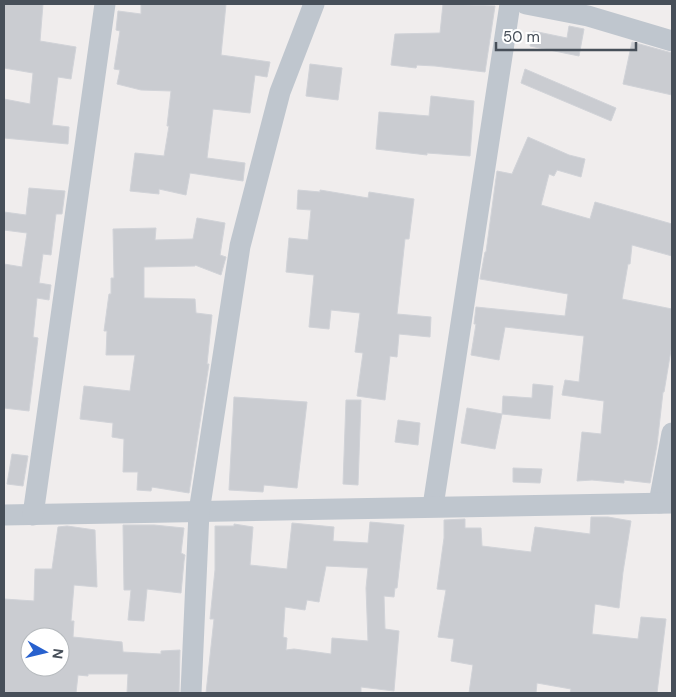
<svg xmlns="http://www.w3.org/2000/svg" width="676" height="697" font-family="'DM Sans',sans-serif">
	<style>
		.building { fill: #caccd1; stroke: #d1d3d8; fill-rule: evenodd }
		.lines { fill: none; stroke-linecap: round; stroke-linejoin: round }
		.minor { stroke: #bfc6ce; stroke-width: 21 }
	</style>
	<rect width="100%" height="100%" fill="#f0eded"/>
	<!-- building -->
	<g class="building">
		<polygon points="4,4 43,4 40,41 76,47 71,79 58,77 52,125 69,127 68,144 4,138 4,99 30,104 33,73 4,68"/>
		<polygon points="141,4 226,4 221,55 270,62 267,77 255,75 250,113 213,109 207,158 245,163 243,181 190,173 186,195 159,189 159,194 130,191 135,153 164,156 169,126 167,126 171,91 141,90 117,84 120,70 114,69 120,31 116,30 118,11 141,14"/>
		<polygon points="443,4 495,6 485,72 435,66 417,65 416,68 391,65 395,34 440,33"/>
		<polygon points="569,26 584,29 579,56 530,46 533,31 567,38"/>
		<polygon points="632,42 672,53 672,95 623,84"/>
		<polygon points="310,64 342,68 338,100 306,96"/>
		<polygon points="525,69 616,108 611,121 521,83"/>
		<polygon points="431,96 474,101 470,156 427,153 427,155 376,149 379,112 429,116"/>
		<polygon points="528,137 569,155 585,159 581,177 557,170 554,176 549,174 541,205 590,219 595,202 672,224 672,256 632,245 630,264 628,264 622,299 672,309 672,344 664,392 663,392 657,445 650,483 624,480 624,483 592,480 577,481 582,432 601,434 604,401 562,395 565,380 579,382 584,336 505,327 499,360 471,355 476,324 474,324 476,307 565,316 568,294 480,279 485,252 486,252 497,171 512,174"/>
		<polygon points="29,188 65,191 62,214 56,214 51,255 43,254 39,283 51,285 49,300 37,298 33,337 38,338 29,411 4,408 4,264 22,267 27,233 4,230 4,212 26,215"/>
		<polygon points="298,190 320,192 320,190 368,198 369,192 414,199 409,239 405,239 397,314 431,317 430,337 399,334 397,357 390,356 385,400 357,396 363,353 355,352 360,313 331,310 329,329 309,327 314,275 286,272 289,238 308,240 311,210 297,209"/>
		<polygon points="197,218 225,223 220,255 226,257 221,275 195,265 195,266 144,267 144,298 195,299 196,313 212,315 207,364 209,364 189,493 152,487 151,491 137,490 138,472 123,472 124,439 112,437 113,423 80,419 84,386 130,391 135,355 106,355 107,331 104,331 109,294 111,294 111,278 114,278 113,229 156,228 155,240 193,239"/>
		<polygon points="533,384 553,386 550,419 502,414 503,396 532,398"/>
		<polygon points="234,397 307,402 297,488 264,485 263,492 229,490"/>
		<polygon points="346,400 361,400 358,485 343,484"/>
		<polygon points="467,408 502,414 495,449 461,443"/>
		<polygon points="398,420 420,423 418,445 395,442"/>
		<polygon points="12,454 28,456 23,486 7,484"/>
		<polygon points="513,468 542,469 540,483 513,482"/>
		<polygon points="591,517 608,517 631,521 623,572 619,608 595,604 592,634 638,639 641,617 666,619 657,693 570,693 571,689 537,683 536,693 469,693 473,665 451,661 454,639 438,637 446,590 437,589 444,538 444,520 465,519 465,528 481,528 482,546 531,552 535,527 590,534"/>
		<path d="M370,522l34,3 -7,63h-2l-1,9 -10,-1 1,33 14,2 -5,60 -33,-4v6h-155l8,-74h-4l5,-49v-44h19v-2l19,3 -3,38 37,4 5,-46 42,4 -1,14 35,2zM326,566l42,2 -2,20 2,53 -36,-3 -1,16 -37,-5 -8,1 1,-12 -4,-1 2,-30 20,3 2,-10 12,2z"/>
		<polygon points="123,525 154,525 184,528 181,553 185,555 184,561 181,593 147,589 144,621 128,620 131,590 124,590"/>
		<path d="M67,526l28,4 2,57 -23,-2 -3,36h3l-1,16 49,5 1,10 38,2v-3l19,-1 -1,43h-52l1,-19h-40v2l-10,-1 -2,18h-72v-94l30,2 1,-32h17l6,-42zM30,637h30v30h-30z"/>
	</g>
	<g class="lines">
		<!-- minor -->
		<g class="minor">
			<polyline points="526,4 588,16 672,41"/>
			<polyline points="659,503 672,433"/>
			<polyline points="433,506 510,4"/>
			<polyline points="4,515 672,503"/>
			<polyline points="33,515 105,4"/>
			<polyline points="191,693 199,512 240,246 280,92 314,4"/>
		</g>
	</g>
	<!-- border -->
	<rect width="676" height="697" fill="none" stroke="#474f59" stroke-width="10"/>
	<!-- north arrow -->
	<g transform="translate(45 652) rotate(98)"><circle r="24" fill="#ffffff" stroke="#b5b9bd"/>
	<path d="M0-4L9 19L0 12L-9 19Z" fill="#2861ce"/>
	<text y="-8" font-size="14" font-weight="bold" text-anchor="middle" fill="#474f59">N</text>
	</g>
	<!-- scale -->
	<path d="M496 42v8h140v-8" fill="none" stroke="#474f59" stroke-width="2.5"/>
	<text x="503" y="42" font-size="15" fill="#474f59" stroke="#ffffff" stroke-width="4" paint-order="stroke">50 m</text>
</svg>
